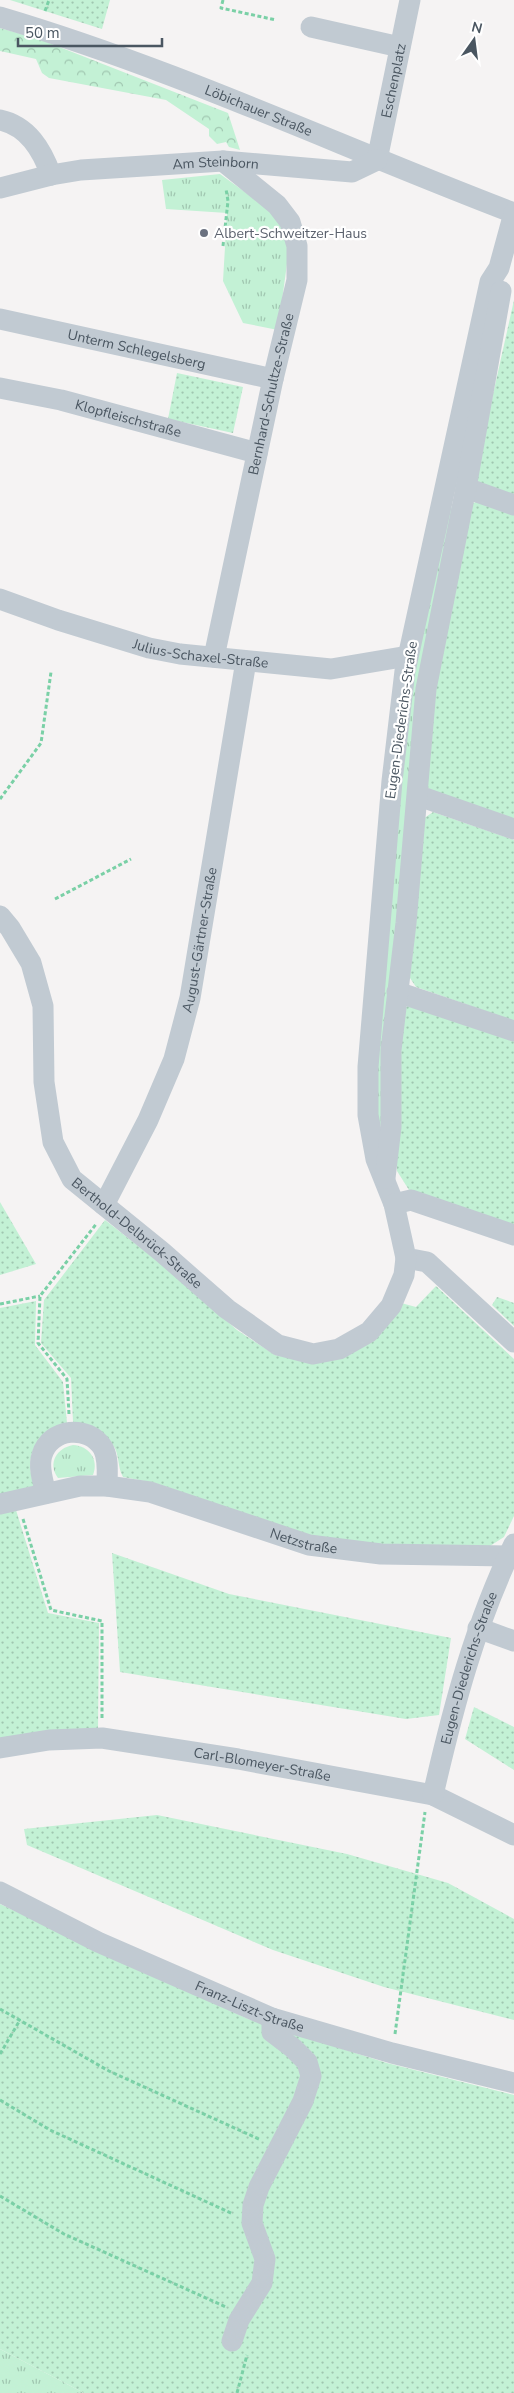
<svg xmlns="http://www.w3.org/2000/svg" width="514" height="2393" font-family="'Nunito Sans',sans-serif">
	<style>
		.grass { fill: url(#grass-tufts) }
		.forest { fill: url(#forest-crowns) }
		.park { fill: url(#park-dots) }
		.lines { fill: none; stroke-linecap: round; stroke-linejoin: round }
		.path { stroke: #7ad0a6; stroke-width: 3; stroke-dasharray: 4 2.5; stroke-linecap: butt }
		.minor { stroke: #c1cad2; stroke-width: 21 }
		.worship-dot { fill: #6b7280; stroke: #fff; stroke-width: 2 }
		.labels { text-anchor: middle; stroke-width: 4.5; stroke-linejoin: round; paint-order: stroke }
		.street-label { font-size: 14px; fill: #4a5661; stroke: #fff }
		.worship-label { font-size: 14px; fill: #5b616d; stroke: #fff; text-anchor: start }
	</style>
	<defs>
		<pattern id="grass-tufts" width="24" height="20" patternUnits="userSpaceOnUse" patternTransform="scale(1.25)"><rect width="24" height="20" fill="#c3f1d5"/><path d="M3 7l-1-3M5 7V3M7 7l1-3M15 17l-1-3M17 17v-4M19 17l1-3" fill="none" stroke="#a0c6b0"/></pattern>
		<pattern id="forest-crowns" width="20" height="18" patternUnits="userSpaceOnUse" patternTransform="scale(1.25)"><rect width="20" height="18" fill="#c3f1d5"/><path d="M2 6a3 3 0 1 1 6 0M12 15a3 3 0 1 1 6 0" fill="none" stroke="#a0c6b0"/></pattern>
		<pattern id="park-dots" width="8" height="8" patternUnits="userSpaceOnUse" patternTransform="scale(1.25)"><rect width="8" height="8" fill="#c3f1d5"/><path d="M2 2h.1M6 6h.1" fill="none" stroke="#a0c6b0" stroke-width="1.8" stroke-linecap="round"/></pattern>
	</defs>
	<rect width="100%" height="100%" fill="#f5f3f3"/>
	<!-- grass -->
	<g class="grass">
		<polygon points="220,174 277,215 289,249 278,330 243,323 223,281 227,213 166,209 162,180"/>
		<polygon points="444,506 454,508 386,1143 374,1106 398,770"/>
		<path d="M73,1445c16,1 26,14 20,30l-35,3c-11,-15 -1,-30 15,-33z"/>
		<polygon points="0,2349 84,2393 0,2393"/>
	</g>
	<!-- forest -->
	<polygon class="forest" points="0,28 39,39 228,113 240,150 229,147 226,142 217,144 209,136 209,129 166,100 49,78 42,73 36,59 0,51"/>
	<!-- park -->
	<g class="park">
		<polygon points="10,0 110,0 102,29"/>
		<polygon points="514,300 514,498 481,487 475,475"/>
		<polygon points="177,373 243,387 233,433 168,419"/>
		<polygon points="480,500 514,511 514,824 434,796 426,784 431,708 469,505"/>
		<polygon points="433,812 514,840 514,1021 416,987 408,975 423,819"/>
		<polygon points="412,1003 514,1037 514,1226 409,1190 397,1171 397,1094 403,1009"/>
		<polygon points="0,1202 36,1264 0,1275"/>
		<path d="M105,1220l64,50 68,60 38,25 33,5 93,-57 15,4 20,-21 78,73v157l-10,21 -14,9h-109l-66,-8 -160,-55 -32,-6c-6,-10 -3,-24 -11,-33 -6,-7 -30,-17 -39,-22l-2,-44 -30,-35 3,-43z"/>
		<polygon points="497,1297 514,1303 514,1326 492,1305"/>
		<path d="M36,1301l-1,44 28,37 4,41c-32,9 -43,32 -33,63l-34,9v-187z"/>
		<polygon points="16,1510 48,1613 99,1623 98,1731 0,1741 0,1513"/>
		<polygon points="112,1553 229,1594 451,1638 439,1715 406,1719 120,1672"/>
		<polygon points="474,1707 514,1727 514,1770 465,1739"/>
		<polygon points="157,1815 347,1854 448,1883 514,1919 514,2020 384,1987 273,1950 27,1845 24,1829"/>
		<polygon points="0,1904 248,2019 387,2063 514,2095 514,2393 84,2393 0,2349"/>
	</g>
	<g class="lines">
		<!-- path -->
		<g class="path">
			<polyline points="223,0 221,8 276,20"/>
			<polyline points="45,11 49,0"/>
			<polyline points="223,246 228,201 226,189"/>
			<polyline points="0,799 41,743 51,672"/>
			<polyline points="55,899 131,859"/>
			<polyline points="0,1304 40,1296"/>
			<polyline points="69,1414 67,1379 38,1343 40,1296 97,1223"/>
			<polyline points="23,1519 51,1610 102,1621 102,1720"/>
			<polyline points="0,2009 109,2071 261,2140"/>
			<polyline points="395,2034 425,1812"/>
			<polyline points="0,2054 20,2020"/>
			<polyline points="0,2100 50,2130 233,2214"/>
			<polyline points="0,2196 64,2234 226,2307"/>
			<polyline points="237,2393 247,2355"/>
		</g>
		<!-- minor -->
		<g class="minor">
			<path id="s1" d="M0,17c176,52 343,131 514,196"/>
			<polyline points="311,27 400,47"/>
			<path d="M0,120c28,6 42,30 51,55"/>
			<path id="s2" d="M377,160l33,-160"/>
			<path id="s3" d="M0,188l51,-13 30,-5 142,-9 129,11 25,-12"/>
			<polyline points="514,213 499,268 490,282 405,671 392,781 368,1067 368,1115 376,1159 394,1204 406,1258 427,1262 514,1342"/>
			<path id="s4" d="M0,319l273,60"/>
			<path id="s5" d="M0,388l61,12 196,53"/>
			<polyline points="466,488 514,505"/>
			<path id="s6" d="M0,599l58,21 91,28 31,6 151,15 77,-13"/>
			<path id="s7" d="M214,657l59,-278 24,-99v-34l-7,-24 -13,-17 -54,-44"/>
			<polyline points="419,796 514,829"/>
			<path id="s8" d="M0,916l10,12 21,35 12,43 1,76 9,60 19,37 90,73 65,57 51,36 35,9 26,-5 30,-17 22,-26 13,-31 2,-17"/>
			<polyline points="397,992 514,1031"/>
			<polyline points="385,1178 391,1127 391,1050 406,923 426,689 466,488 501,291"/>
			<polyline points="394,1204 411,1200 514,1235"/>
			<path id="s9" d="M104,1205l44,-85 26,-61 16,-61 56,-337"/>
			<path d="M46,1493c-3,-11 -8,-26 -4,-38 8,-27 46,-31 61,-7 6,11 4,26 4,38"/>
			<path id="s10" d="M0,1504l80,-18h27l43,6 159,53 72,9 127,2"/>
			<polyline points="478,1628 514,1641"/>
			<path id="s11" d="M0,1748l49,-8 53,-2 136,21 195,36 81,40"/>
			<path id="s12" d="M433,1795c20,-87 42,-171 81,-251"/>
			<path id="s13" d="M0,1892l98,50 174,76 120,35 122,30"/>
			<polyline points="232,2341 239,2320 262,2283 265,2259 252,2223 253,2205 259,2187 303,2101 311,2076 307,2062 293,2048 272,2032 272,2018"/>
		</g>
	</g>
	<!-- markers -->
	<circle class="worship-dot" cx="204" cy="233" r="5"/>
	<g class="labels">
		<!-- street labels -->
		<g class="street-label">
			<text dy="5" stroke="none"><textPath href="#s2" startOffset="81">Eschenplatz</textPath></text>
			<text dy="5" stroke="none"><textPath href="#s1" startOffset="275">Löbichauer Straße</textPath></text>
			<text dy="5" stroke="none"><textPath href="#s3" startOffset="218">Am Steinborn</textPath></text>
			<text dy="5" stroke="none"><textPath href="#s4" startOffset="140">Unterm Schlegelsberg</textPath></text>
			<text dy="5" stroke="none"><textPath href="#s7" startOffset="269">Bernhard-Schultze-Straße</textPath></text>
			<text dy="5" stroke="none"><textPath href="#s5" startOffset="132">Klopfleischstraße</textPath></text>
			<text dy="5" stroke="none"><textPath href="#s6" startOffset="209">Julius-Schaxel-Straße</textPath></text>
			<text transform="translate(401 720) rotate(-82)" y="5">Eugen-Diederichs-Straße</text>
			<text dy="5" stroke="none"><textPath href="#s9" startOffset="284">August-Gärtner-Straße</textPath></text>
			<text dy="5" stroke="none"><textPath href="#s8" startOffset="364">Berthold-Delbrück-Straße</textPath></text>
			<text dy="5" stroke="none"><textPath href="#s10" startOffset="314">Netzstraße</textPath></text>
			<text dy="5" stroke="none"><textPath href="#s12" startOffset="132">Eugen-Diederichs-Straße</textPath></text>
			<text dy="5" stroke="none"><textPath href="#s11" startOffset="265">Carl-Blomeyer-Straße</textPath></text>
			<text dy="5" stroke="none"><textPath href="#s13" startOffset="275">Franz-Liszt-Straße</textPath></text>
		</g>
		<!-- worship labels -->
		<g class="worship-label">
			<text x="214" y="238">Albert-Schweitzer-Haus</text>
		</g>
	</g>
	<!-- north arrow -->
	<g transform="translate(474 40) rotate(14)" stroke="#ffffff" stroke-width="4" paint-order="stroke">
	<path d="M0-4L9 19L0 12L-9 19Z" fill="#4a5661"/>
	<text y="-8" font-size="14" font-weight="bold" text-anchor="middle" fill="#4a5661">N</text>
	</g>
	<!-- scale -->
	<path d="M18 38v8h144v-8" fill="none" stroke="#4a5661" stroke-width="2.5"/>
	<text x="25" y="38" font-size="15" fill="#4a5661" stroke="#ffffff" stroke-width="4" paint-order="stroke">50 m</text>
</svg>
